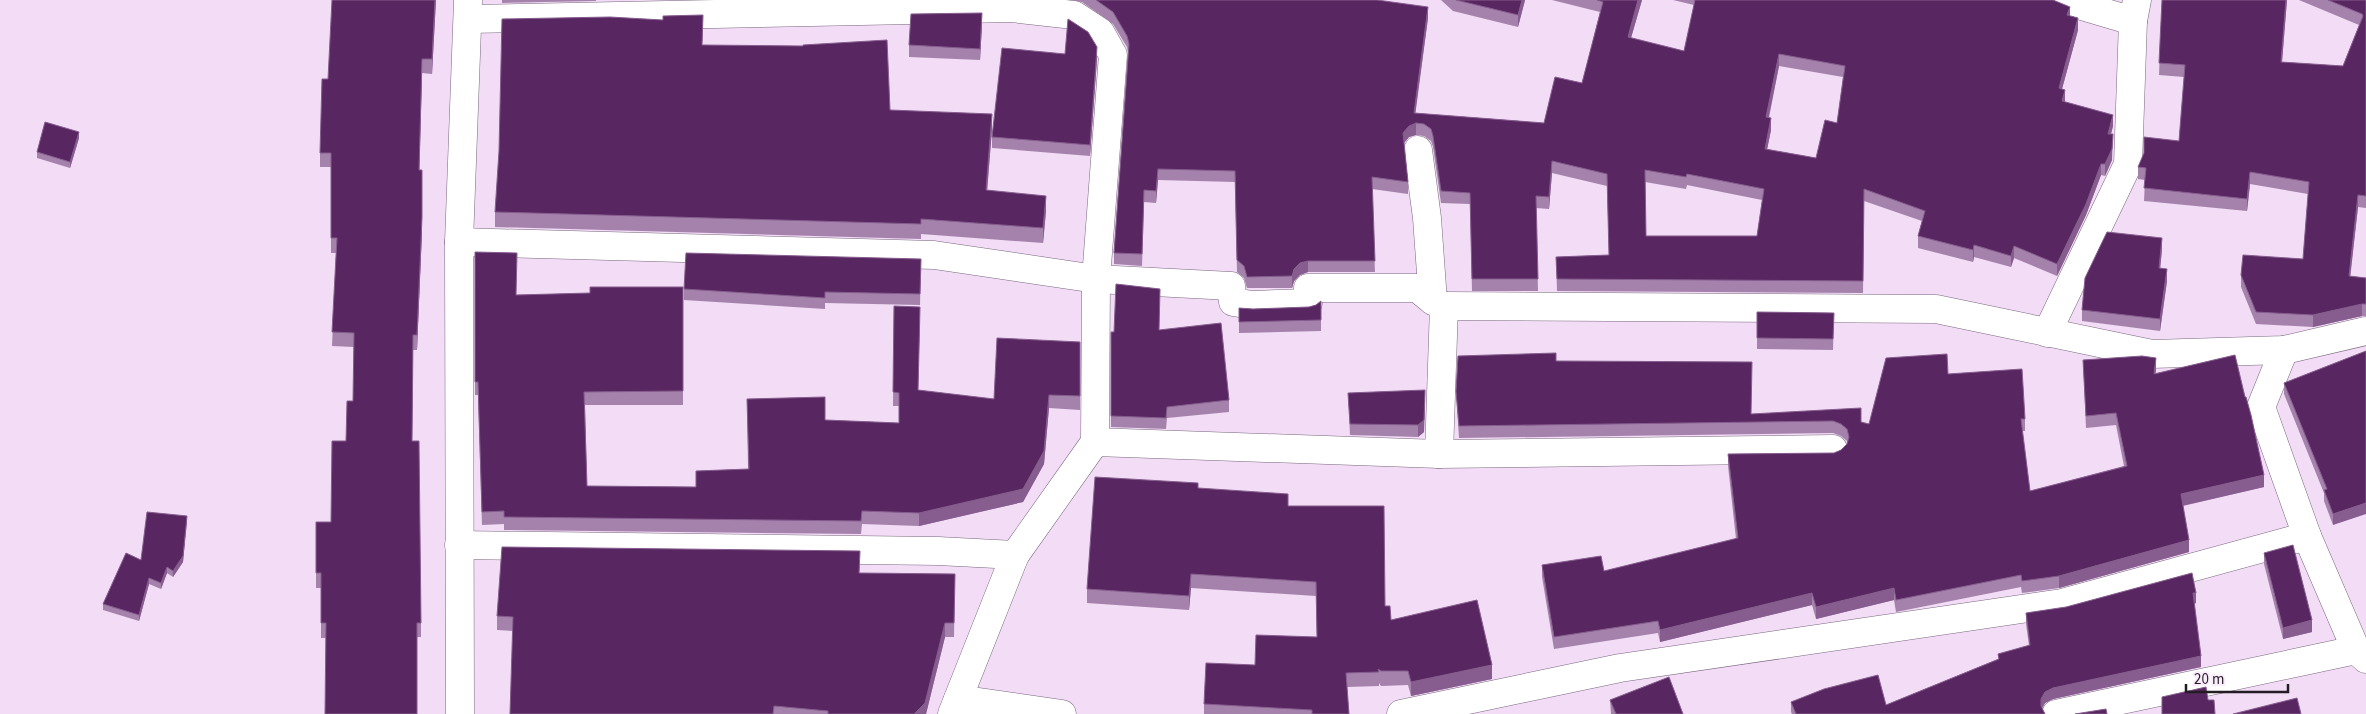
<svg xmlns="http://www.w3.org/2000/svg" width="2366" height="714" font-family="'Source Sans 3',sans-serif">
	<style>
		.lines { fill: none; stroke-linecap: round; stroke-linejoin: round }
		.minor-casing { stroke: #7a677e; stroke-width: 29 }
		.minor { stroke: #fff; stroke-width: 28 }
		.wall { fill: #a582ac; fill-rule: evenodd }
		.shaded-wall { fill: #865d8e }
		.building { fill: #582761; stroke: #865d8e; fill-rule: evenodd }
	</style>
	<rect width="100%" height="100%" fill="#f2dcf6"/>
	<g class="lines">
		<defs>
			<g id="minor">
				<polyline points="2062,0 2133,21"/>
				<polyline points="468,19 1011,8 1074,15 1100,32 1113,55 1096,279 1095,442 1015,555 952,714"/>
				<polyline points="1418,150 1427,218 1433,301 1444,306 1439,454"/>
				<polyline points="459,242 934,255 1096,279 1231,286 1233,302 1252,305 1308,303 1308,288 1417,288 1433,301"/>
				<polyline points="1444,306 1936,309 2152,354 2284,350 2366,331"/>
				<polyline points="2047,333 2128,164 2133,21 2137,0"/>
				<polyline points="2284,350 2261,407 2307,536 2356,650 2366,659"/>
				<polyline points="1095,442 1439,454 1833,449"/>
				<polyline points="459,545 938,551 1015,555"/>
				<polyline points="958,699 1062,714"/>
				<polyline points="460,714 459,242 468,1"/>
				<polyline points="1401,714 1620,668 2062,603 2307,536"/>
				<polyline points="2056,714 2356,650"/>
			</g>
		</defs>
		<!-- minor casing -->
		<use href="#minor" class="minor-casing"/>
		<!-- minor -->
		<use href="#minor" class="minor"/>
	</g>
	<!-- wall -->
	<g class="wall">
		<polygon points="436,0 432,74 422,73 419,170 422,232 417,350 413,350 412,441 421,623 421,637 321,638 321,588 316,588 316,522 331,522 353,401 354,347 332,346 336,253 331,253 331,167 320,167 320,153 328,79"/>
		<polygon points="502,0 596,0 596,1 502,3"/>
		<path d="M1069,0h308l51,18 -13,95 129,10 38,-40 18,-71 -48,-12h90l-11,38 53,13 10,-46 -21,-5h380l17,16 8,14 -16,59 3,13 48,24 -2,8 1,26 -7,16 -4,-1 -15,40 -29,61 -43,-18 -3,9 -37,-10 -1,5 -55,-14v-12l4,-15 -58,-20 -1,92 -306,-2 -1,-34 53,-2 -2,-69 -55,-13 -3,36 -13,-1 2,83h-66l-2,-87 -29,-1 -8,-56 -2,-6 -7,-5 -8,-1 -7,2 -5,6 4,39v12l-36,-5 3,83h-67l-8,3 -6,6 -2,7h-45l-3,-10 -7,-6 -2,-90 -77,-2 -2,23 -12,-1 -2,64 -28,-2v-11l14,-200 -1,-6 -14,-23 -31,-22zM1779,66l64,11 -6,46 -21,35 -49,-9 4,-19 -2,-12zM1645,182l41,7 1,-4 75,15 -5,36h-111z"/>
		<polygon points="1441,0 1525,0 1518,27 1453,11"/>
		<polygon points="2162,0 2287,0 2282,62 2343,66 2359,25 2299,0 2366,0 2366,208 2358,207 2350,276 2366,278 2366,316 2362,316 2313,327 2256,324 2241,287 2241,275 2303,259 2308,194 2250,184 2247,211 2144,201 2145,180 2138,179 2138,167 2179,141 2184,77 2159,75"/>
		<polygon points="663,20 703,30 702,45 890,110 992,129 987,190 1046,211 1043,243 921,234 921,239 495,227 495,212"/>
		<polygon points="982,24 980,60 909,57 909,45"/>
		<polygon points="1065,54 1097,59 1090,156 992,148 992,137"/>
		<polygon points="79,138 70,168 37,158 37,152"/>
		<polygon points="2162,249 2160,269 2167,281 2160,331 2082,321 2082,310"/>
		<polygon points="475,252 516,295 590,293 683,287 683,405 585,405 587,486 696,487 696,471 748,469 747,399 825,420 899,423 899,406 893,406 894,306 920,320 918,390 994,399 1080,342 1080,410 1049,408 1044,464 1023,502 919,526 862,524 861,534 504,530 504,524 482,525 478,395 475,395"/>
		<polygon points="921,259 920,305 825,303 825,309 684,300 684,289"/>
		<polygon points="1321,301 1321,331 1239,333 1239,308 1253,309 1309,307 1316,305"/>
		<polygon points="1757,312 1834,313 1833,350 1757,349"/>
		<polygon points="1159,330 1229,400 1229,412 1167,418 1166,429 1111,427 1111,332"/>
		<polygon points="2366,351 2333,525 2324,501 2324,493 2284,394 2284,383"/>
		<polygon points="2083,360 2156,370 2155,374 2264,487 2183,506 2189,552 2059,588 2022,593 2021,587 1896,612 1894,600 1816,619 1812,605 1660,642 1658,633 1554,649 1542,577 1542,565 1604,571 1736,539 1728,466 1728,454 1834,453 1841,450 1847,444 1847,441 1841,436 1833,433 1459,438 1456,391 1556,361 1751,414 1869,424 1948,374 2025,419 2025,431 2022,431 2030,491 2124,466 2116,425 2086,428"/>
		<polygon points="1348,393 1425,401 1424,432 1418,437 1350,435"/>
		<polygon points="1198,488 1288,506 1385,606 1391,620 1492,679 1411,696 1408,685 1381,686 1379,683 1379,686 1347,687 1349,714 1204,714 1204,704 1255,665 1317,637 1316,596 1191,588 1189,610 1087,603 1087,589"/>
		<polygon points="187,522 183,562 173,577 167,573 161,589 149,584 139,621 103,610 103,604 141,560"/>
		<polygon points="2264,553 2312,632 2283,639 2264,564"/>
		<polygon points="860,566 859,573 955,574 954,637 945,637 926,714 510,714 513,631 497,630 497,616"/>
		<polygon points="2196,603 2194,604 2201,667 2053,699 2045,703 2042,708 2045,714 1792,714 1791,712 1791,702 1886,705 1998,659 1998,654 2029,646 2026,624 2026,613"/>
		<polygon points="1610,700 1683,714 1611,714"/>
	</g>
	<!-- shaded-wall -->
	<g class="shaded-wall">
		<polygon points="435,0 436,0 432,74 432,59"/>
		<polygon points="1522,0 1525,0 1518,27 1518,15"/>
		<polygon points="1638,0 1642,0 1628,48 1628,37"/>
		<polygon points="2286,0 2287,0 2281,74 2281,62"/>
		<polygon points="1428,7 1428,18 1414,124 1416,123 1416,135 1409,137 1403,144 1403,133 1414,113"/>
		<polygon points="2070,7 2070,19 2067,15"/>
		<polygon points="982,13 982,24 980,60 980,49"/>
		<polygon points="2078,18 2078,30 2059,100 2059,88"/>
		<polygon points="1097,47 1097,59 1090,156 1090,145"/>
		<polygon points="1779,54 1779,66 1766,129 1766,117"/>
		<polygon points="422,59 422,73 419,184 419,170"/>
		<polygon points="2065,90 2065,102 2062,101"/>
		<polygon points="992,114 992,129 986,205 986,190"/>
		<polygon points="2113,115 2113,126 2108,145 2108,134"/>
		<polygon points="1771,118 1771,130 1765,160 1765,149"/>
		<polygon points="79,132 79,138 70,168 70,162"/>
		<polygon points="2113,134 2112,160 2105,176 2105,164"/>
		<polygon points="1552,161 1552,173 1549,209 1549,197"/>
		<polygon points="2101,164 2101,175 2086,215 2057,276 2057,264"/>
		<polygon points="1158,169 1158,180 1156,203 1156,191"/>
		<polygon points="2250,172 2250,184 2247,211 2247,199"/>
		<polygon points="2358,195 2358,207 2349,288 2349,276"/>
		<polygon points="1046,196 1046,211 1043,243 1043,228"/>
		<polygon points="422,217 422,232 417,350 417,335"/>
		<polygon points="2162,238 2162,249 2159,280 2159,268"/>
		<polygon points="1974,245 1974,257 1973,262 1973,250"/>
		<polygon points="2014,246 2014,258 2011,267 2011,256"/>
		<polygon points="1308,261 1308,272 1300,275 1294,281 1292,288 1292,276 1294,269 1300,263"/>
		<polygon points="2167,269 2167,281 2160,331 2160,319"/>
		<polygon points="2362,304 2362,316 2313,327 2313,315"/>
		<polygon points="2156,358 2156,370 2154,386 2154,374"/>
		<polygon points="1425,390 1424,432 1418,437 1418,425"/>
		<polygon points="1049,395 1049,408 1044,464 1023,502 919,526 919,513"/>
		<polygon points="2264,475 2264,487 2181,506 2181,494"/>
		<polygon points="2366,503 2366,514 2333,525 2333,514"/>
		<polygon points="187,516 183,562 173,577 173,571"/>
		<polygon points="2189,540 2189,552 2059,588 2059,576"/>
		<polygon points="167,567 167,573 161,589 161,583"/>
		<polygon points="1191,574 1191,588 1189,610 1189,596"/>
		<polygon points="149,578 149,584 139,621 139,615"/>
		<polygon points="1894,588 1894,600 1816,619 1816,607"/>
		<polygon points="1812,593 1812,605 1660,642 1660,630"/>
		<polygon points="2193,593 2196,593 2196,603 2193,604"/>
		<polygon points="2312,620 2312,632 2283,639 2283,628"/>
		<polygon points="945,623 945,637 926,714 914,714"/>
		<polygon points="2201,656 2201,667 2053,699 2045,703 2041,710 2041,699 2045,692 2053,688"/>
		<polygon points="1492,665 1492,679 1411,696 1411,682"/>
	</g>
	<!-- building -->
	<g class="building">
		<polygon points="332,0 435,0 432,59 422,59 419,170 422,170 422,217 417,335 413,335 412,441 419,441 421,623 417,623 417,714 325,714 326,623 321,623 321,573 316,573 316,522 331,522 332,441 346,441 347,401 353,401 354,333 332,332 337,238 331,238 331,153 320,153 322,79 328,79"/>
		<path d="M1096,0h281l51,7 -14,106 130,10 11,-46 27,6 21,-81 -6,-2h41l-10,37 56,14 11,-51h358l17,7 -3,8 11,3 -19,70 6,2 -3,11 51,14 -5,19h5l-1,15 -7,15h-4l-15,40 -29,60 -43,-18 -3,10 -37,-11 -1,5 -55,-14 7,-25 -61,-22 -1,92 -306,-2 -1,-22 53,-2 -2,-81 -55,-13 -3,36 -13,-1 2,83h-66l-2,-86 -29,-2 -8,-55 -2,-7 -7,-5 -8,-1 -7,3 -6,7 5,49 -36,-5 3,84h-67l-8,2 -6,6 -2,7 -45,1 -3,-11 -7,-6 -2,-89 -77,-2 -2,22 -12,-1 -2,64 -28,-1 15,-209 -2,-8 -14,-24zM1779,54l66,12 -8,57 -12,-3 -9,38 -51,-9 6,-31 -5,-1zM1645,170l41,7 1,-3 77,15 -7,47h-111z"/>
		<polygon points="1456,0 1522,0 1518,15"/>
		<polygon points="2162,0 2286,0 2281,62 2343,66 2363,16 2362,14 2328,0 2366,0 2366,196 2358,195 2349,276 2366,278 2366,304 2362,304 2313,315 2256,312 2241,275 2243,255 2303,259 2309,182 2250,172 2247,199 2144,188 2146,168 2138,167 2144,153 2144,137 2179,141 2185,65 2159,63"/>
		<polygon points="982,13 980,49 909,45 911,14"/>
		<polygon points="703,15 702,45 803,46 803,45 887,40 890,110 992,114 986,190 1046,196 1043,228 921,219 921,224 495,212 499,151 502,19 610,17 663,20 663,16"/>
		<polygon points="1068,19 1088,32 1097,47 1090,145 992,137 1002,48 1065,54"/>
		<polygon points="45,122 79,132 70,162 37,152"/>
		<polygon points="2107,232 2162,238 2159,268 2167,269 2160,319 2082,310 2085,278"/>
		<polygon points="475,252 517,253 516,295 590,293 590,287 683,287 683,391 584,392 587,486 696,487 696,471 749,469 747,399 825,397 825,420 899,423 899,393 893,392 894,306 920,307 918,390 994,399 997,338 1080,342 1080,396 1049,395 1044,451 1023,489 919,513 862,511 861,521 504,517 504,511 482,512 478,382 475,382"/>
		<polygon points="686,253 921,259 920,294 825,292 825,298 684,289"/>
		<polygon points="1116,284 1160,289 1159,330 1221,323 1229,400 1167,407 1166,418 1111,416 1111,332 1114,332"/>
		<polygon points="1321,301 1321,320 1239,322 1239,308 1253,309 1309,307 1316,305"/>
		<polygon points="1757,312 1834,313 1833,339 1757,338"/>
		<polygon points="2366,351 2366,503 2333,514 2324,490 2327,489 2284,383"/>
		<polygon points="1556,353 1556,361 1752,362 1751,414 1861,408 1861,422 1869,424 1886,358 1947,354 1948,374 2022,369 2025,419 2021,419 2030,491 2127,466 2116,413 2086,416 2083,360 2142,356 2156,358 2154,374 2235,355 2245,397 2246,397 2251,415 2264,475 2181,494 2189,540 2059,576 2022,581 2021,575 1896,600 1894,588 1816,607 1812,593 1660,630 1658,621 1554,637 1542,565 1601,556 1604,571 1738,538 1728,454 1834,453 1841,450 1847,444 1849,437 1847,429 1841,424 1833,421 1459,426 1456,391 1458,356"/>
		<polygon points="1425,390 1424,420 1418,425 1350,424 1348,393"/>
		<polygon points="1095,477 1198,483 1198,488 1288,494 1288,506 1384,506 1385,606 1390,606 1391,620 1477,600 1492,665 1411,682 1408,671 1381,671 1378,669 1379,672 1346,673 1349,714 1312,714 1312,710 1204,704 1206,663 1255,665 1256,635 1317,637 1316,582 1191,574 1189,596 1087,589"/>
		<polygon points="147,512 187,516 183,556 173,571 167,567 161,583 149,578 139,615 103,604 126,553 141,560"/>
		<polygon points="2293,545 2312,620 2283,628 2264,553"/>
		<polygon points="502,547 860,551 859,573 955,574 954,623 945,623 925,703 914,714 828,714 828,711 774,706 773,714 510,714 513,617 497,616"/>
		<polygon points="2192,573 2196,593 2193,593 2201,656 2053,688 2045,692 2041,699 2041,706 2045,714 1796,714 1791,702 1824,689 1878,675 1886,705 1999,659 1998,654 2030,645 2026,613 2066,607"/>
		<polygon points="1669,677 1683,714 1616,714 1610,700"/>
		<polygon points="2206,687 2208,700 2214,700 2215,714 2162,714 2162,697"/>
		<polygon points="2297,698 2301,714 2233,714"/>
		<polygon points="2106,709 2107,714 2075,714"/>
	</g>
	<!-- scale -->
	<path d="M2186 684v8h102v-8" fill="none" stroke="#241c25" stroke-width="2.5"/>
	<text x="2194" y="684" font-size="15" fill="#241c25" stroke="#faecfc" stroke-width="4" paint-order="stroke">20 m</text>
</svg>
